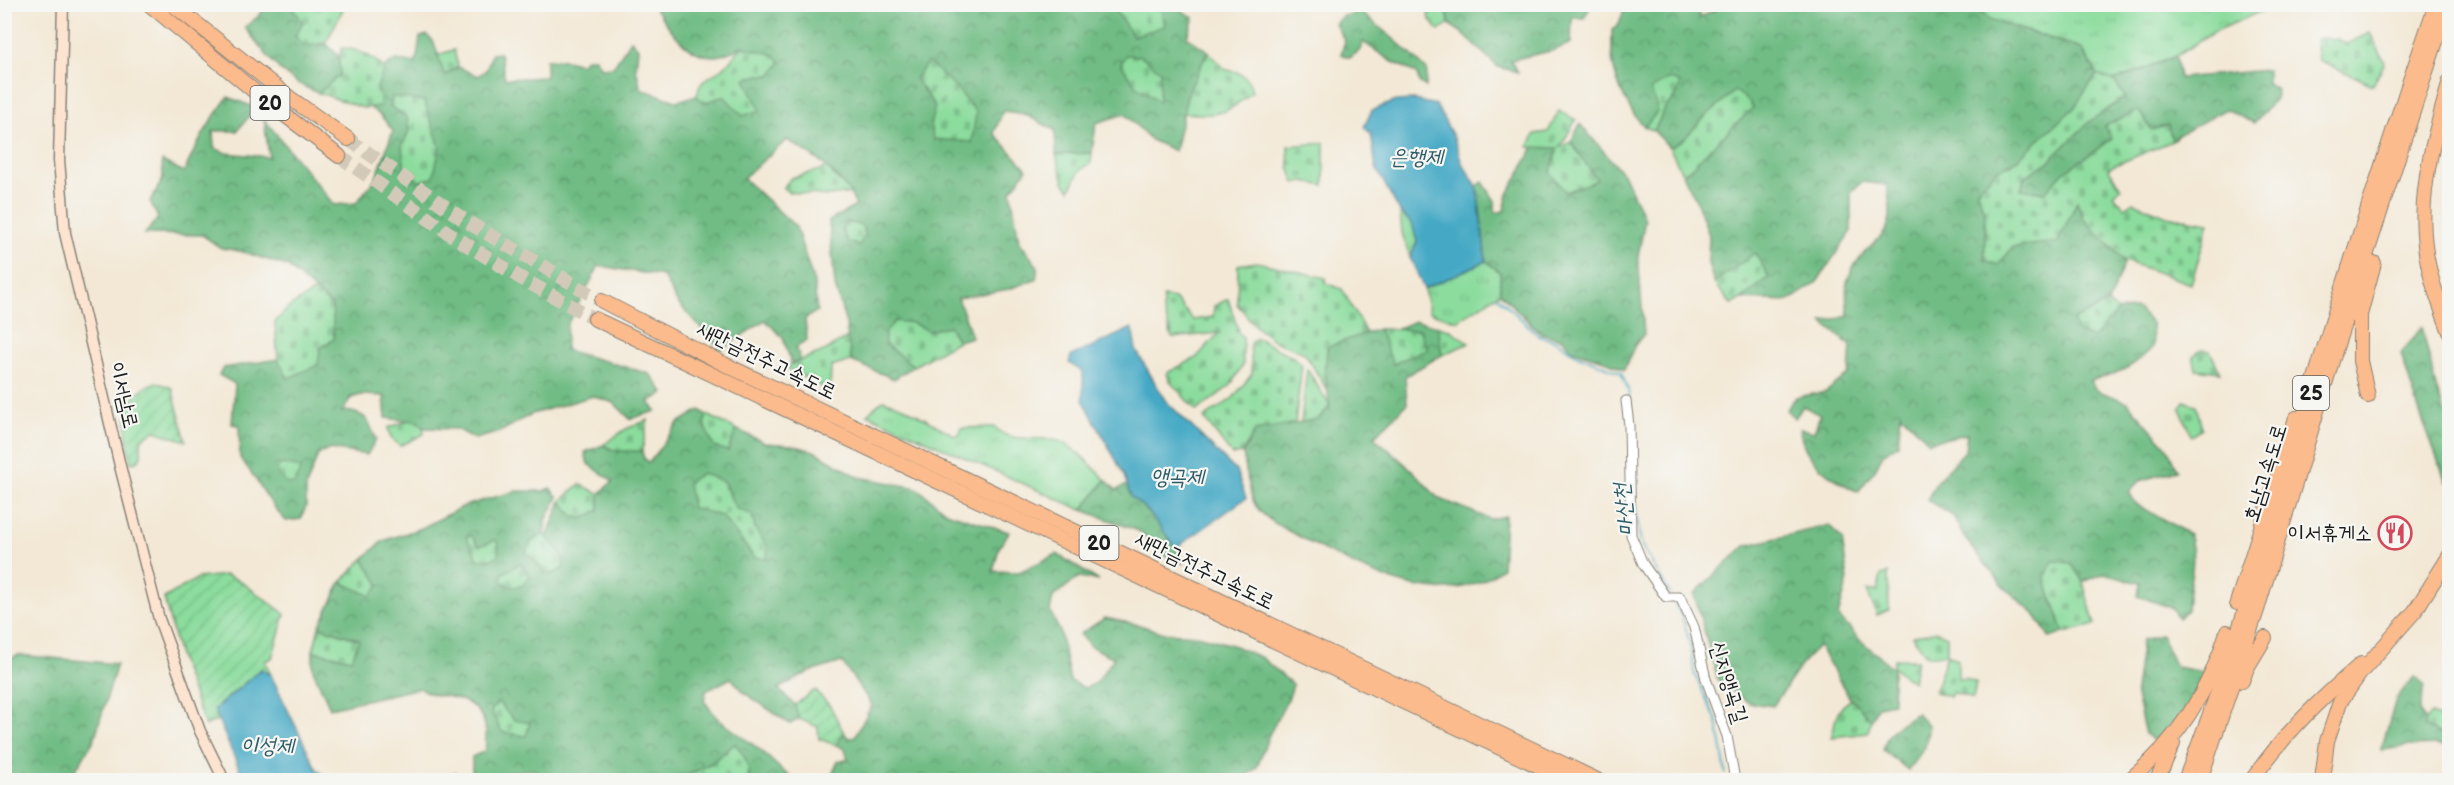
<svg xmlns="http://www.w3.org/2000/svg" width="2454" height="785" font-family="'Balsamiq Sans','Poor Story',sans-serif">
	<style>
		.grass { fill: url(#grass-tufts); stroke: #547c5c; stroke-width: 1.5 }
		.forest { fill: url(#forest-crowns); stroke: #466c50; stroke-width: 1.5; fill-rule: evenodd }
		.cemetery { fill: url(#cemetery-stones); stroke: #547c5c; stroke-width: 1.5 }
		.garden { fill: url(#garden-furrows); stroke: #547c5c; stroke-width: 1.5 }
		.water { fill: #45a9c5; stroke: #306270; stroke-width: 1.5 }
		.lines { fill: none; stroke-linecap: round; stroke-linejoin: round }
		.stream { stroke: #45a9c5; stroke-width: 2 }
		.motorway-tunnel { stroke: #d3c9b9; stroke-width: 14; stroke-dasharray: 14 7; stroke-linecap: butt }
		.tertiary-casing { stroke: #888278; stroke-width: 11 }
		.secondary-casing { stroke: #888278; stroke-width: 13 }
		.motorway-casing { stroke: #888278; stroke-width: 16 }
		.tertiary { stroke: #fff; stroke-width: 9 }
		.secondary { stroke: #fde4d1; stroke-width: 10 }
		.motorway { stroke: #fbbb8d; stroke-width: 14 }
		.labels { text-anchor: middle; stroke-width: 4.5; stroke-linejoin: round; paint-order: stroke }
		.shield { fill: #f6f6f2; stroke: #5d5d5c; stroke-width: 1.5 }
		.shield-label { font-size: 20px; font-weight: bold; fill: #1c1c1c }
		.street-label { font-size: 21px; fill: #1c1c1c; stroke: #f6f6f2 }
		.poi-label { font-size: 21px; fill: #1c1c1c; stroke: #f6f6f2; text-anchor: end }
		.water-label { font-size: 22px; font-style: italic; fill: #2e5b68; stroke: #f6f6f2 }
	</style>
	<defs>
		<pattern id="grass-tufts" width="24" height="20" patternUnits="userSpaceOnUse" patternTransform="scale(1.5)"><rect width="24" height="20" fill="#8bdc9d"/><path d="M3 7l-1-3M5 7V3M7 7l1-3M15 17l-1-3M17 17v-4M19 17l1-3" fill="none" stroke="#77bc87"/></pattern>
		<pattern id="forest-crowns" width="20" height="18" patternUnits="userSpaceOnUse" patternTransform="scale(1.5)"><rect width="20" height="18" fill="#70bc84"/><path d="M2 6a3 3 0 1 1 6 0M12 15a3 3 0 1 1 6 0" fill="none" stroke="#5b986b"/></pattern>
		<pattern id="cemetery-stones" width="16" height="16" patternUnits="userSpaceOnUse" patternTransform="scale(1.5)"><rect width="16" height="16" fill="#8bdc9d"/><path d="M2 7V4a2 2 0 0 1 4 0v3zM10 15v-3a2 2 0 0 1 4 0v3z" fill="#77bc87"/></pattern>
		<pattern id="garden-furrows" width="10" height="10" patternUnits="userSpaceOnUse" patternTransform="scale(1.5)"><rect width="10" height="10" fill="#8bdc9d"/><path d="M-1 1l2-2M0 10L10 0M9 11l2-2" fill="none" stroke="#77bc87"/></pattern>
	</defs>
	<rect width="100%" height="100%" fill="#f6f6f2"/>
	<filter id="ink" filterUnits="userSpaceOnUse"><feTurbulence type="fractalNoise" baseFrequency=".0167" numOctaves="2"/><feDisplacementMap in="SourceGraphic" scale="12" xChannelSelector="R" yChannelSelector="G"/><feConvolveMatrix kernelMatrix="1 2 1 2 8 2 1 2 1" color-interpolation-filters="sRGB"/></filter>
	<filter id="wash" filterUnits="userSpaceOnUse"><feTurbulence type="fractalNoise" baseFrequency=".008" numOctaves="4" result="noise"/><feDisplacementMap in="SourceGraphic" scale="24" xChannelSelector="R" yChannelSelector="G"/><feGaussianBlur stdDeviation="1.35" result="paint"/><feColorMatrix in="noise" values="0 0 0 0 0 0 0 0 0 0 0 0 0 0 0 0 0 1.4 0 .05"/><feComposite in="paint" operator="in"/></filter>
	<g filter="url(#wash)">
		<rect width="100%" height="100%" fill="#f3e8d5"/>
		<!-- grass -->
		<g class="grass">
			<polygon points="1427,5 1449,5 1446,7 1449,23 1439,31 1430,20"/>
			<polygon points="1968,5 2275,5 2214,32 2176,56 2114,81 2097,74 2082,49 1992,20"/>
			<polygon points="1400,212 1413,224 1417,242 1410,257 1402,233"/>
			<polygon points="1486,261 1500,272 1500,293 1457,321 1429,312 1424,289"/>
			<path d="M883,400l21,7 50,28 6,-1 1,-6 34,-1c14,18 45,8 64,14 14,4 36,28 47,39l-24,30 -215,-96z"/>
		</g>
		<!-- forest -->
		<g class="forest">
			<polygon points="1449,4 1591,4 1591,5 1584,18 1572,18 1571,43 1555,50 1511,60 1518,72 1498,67 1461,32 1450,25 1446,7"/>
			<path d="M1968,4l24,16 90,29 15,25 -23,34 -61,55 -16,7 -20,21 8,23v45l13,6 15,-18 45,-5 19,-41 6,17 42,43 -17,42 -35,17 19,18 26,-27 19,-3 15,16 1,23c-25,25 -32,24 -63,34l6,9 31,12 40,45 10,23 -38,11 -10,11 7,12 53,30c9,31 -1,46 -2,76l-9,8 -6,-10 -34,-12 2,-13 -37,-9 -20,8 -12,-19 -26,15 19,55 -14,5 -16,-24 -31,-28 -39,-49 -11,-21 -26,-16 10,-19 28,-30 2,-17 -38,8 -28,-28 -3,30 -15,10 -7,14 -18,24c-25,-13 -56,-31 -58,-63l14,3 6,-17 -17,-9 -8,12 -9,-8 10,-13 30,-5 23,-19 2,-27 -29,-24 26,-6c0,-10 -4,-27 0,-37 17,-46 55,-32 38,-94l-24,-3 -11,10v39l-34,51 -28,19 -48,-2 28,-22 -14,-23 -41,29 -6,-20 1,-28 -12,-33 -14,-27 30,-31 22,-53 -29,25 -23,24 -13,8 -16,-17 11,-23 13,-15 -20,18 -13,16c-16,-15 -28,-41 -32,-63 -2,-11 -1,-23 -1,-34l6,-4 8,-21h73v12l18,-8 -1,-4z"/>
			<path d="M266,5h24l13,17v23l23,-2 13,14 1,18 -21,18c-36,-12 -52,-37 -74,-66l15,-12z"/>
			<path d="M652,5h521l21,13 -7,19 21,14 -20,42 -13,58 -24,-11 -26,-26 -29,9 -4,30 -36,2 -1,-25 -31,-16 -21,-3 -9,22 33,36 -16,22 8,50 19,26 -2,12 -27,10 -51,9 14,39 -14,4 -9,-15 -21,5 -16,-8 -27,21 29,22 -20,13 -43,-18 -5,-37 -11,-38 -6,-65 27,-15c-11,-30 -42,-50 -69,-66l-44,38 53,49 18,56 3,28 -12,8 2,21 -11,8 5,12 -10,4 -8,-26 -18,-18 -44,30 -44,-48 -14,-26 -64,-10 -32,59 -2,25 85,24 14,19 -15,9 7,9 -26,8 -16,-16 -21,-7 -61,18 -32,18 -25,7 -18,-10 -33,-1 -6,-6 -32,-4 -2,-22 -23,-1 -10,3 -8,13c24,2 24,7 33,28l-9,16 -37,-6 -12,6 -12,32v19l-5,13 -15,2c-18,-18 -29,-43 -46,-63l-1,-33 -7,-1 3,-40 -16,-9 4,-7 55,-9 10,19 32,-30 12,-42 -45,-40 -47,-15 -19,-3 -19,-13 -57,-1 13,-16 -8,-17 13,-22 -1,-18 22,11c12,-27 26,-52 44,-75l28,11 -19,23h-24l1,17 12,5 43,4 -5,-38 70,86 22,-2 20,-25 17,-47 -12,-15 -12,-9 11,-11 -3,-8 7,-20 12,-8 20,3 4,-26 7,-2 6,6 12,34 13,-8 20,9 8,-6 6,-16 8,-1 5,26 41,-2v-18l20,1 16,4 4,-6h9l6,10 12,-1 18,-27 7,8 -2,21 5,20 35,12 21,-5 7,7 20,-7 36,14 -16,-31 15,-4h12l-29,-28c-8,3 -19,9 -27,9 -31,1 -46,-31 -63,-51zM407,117l12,64 -17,-33 7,-17z"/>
			<path d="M1355,8c25,19 50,39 72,62l-1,17 -6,-4 -4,-10 -25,-12 -28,-19 -3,8 -10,8 -9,-4 4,-13 -10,-17 7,-8 10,-1z"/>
			<polygon points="2176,56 2180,78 2267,70 2267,83 2277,89 2275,100 2254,123 2226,109 2178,135 2172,141 2168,125 2152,130 2138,110 2105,127 2113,138 2063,173 2044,193 2021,189 2025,176 2047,163 2090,121 2125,97 2114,81"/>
			<polygon points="1580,124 1624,175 1645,219 1638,256 1644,334 1635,345 1624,370 1604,360 1571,350 1562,339 1540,333 1500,293 1500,272 1486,261 1477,186 1483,182 1495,201 1495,213 1504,211 1508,194 1534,147 1559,148 1596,181 1571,142"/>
			<path d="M1415,321l23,5 4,29 -37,21 2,28 -33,33 39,34 25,27 52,21 15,-3 -3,52c-57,48 -138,3 -193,-26 -17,-10 -41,-19 -53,-36 -6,-8 -11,-42 -13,-53l12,-22 63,-12 12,-12 -5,-34 2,-27 52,-17 15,35 33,-16 -8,-18 -28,1z"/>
			<polygon points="2422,327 2436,387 2443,409 2449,418 2449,480 2446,482 2420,413 2401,354"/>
			<path d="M700,410l7,5 -3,9 24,27 8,-22 29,14 27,2 22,6 45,26 58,11 29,24 63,20 -10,16 -6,23 26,1 38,-18 42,27 -20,-4 -26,20 -3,14 10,21 10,49 15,7 11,-5 18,-25 -24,-12 -10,-12 25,-16 35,7 24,8 33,2 38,11 27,12 31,27 -4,12 -20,38 -12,32 -14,13h-413l8,-19 10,-1 -3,-11 -9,-4 7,-14 6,8 6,-3 17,-31 -30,-43 -35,11 -29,16 17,16 4,14 -9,5 -45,-31 -14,-15 -25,13 -2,10 14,18 41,30 26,24 12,7h-48c1,-14 -4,-25 -14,-36l-24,19 -28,15v2h-138l-11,-10 -19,1 -36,9h-40l-2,-1 12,-1 6,-6 5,6 12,-4v-17l13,-6c3,-22 1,-42 -24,-51 -15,-6 -28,-2 -41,-12l-90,20 -17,-38v-19l38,8 7,-20 -39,-12 22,-45 9,4 29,-2 -16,-25 20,-18 39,-13 42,-22 52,-15h27l7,-3 8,9 -12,23 -2,14 -13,8 21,1 -5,-6 14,-36 12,15 26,-6v-16l14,-13 -25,-17 -3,-12 18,-7 13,6h26l2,8 5,4 29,-40zM724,482l11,26 17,7 3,14 12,18 -13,10 -32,-41z"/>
			<path d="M1106,480l10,10 11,-5c5,16 10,15 20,26 14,15 28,33 36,52l-19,-8 -25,-24 -57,-21z"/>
			<polygon points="1829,525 1842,539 1848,580 1838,616 1860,640 1893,668 1893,703 1878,706 1871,720 1849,697 1819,646 1805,660 1773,706 1749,703 1718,680 1694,594 1745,546"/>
			<polygon points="2161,635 2176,667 2205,672 2194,702 2154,741 2145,734 2135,691 2142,640"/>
			<polygon points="18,655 117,664 94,740 69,780 5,780 5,661"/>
			<path d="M2414,677l11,9 -6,25 6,10 -1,6 15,6 10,-1v14c-19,-2 -49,0 -68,5l15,-52z"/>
			<path d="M1917,713l12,13 -4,21 -17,23 -25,-20c4,-20 17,-27 34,-37z"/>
		</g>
		<!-- cemetery -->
		<g class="cemetery">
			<polygon points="290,5 345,5 326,43 303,46 295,36 303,22"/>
			<polygon points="1099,5 1160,5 1165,26 1133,36 1113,7 1101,8"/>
			<polygon points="2370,33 2385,62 2373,85 2318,60 2315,41 2319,38 2337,39 2346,44"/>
			<path d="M742,47l31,7 8,8 -10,13h-12l-14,4 15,31 -17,6 -19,-20 -21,7 -6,-7c2,-17 12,-18 25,-27 7,-6 13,-15 20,-22z"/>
			<path d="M342,48c17,1 30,8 42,20l-7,20 3,8v10l-17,2 -44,-15 21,-18 -1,-18z"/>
			<polygon points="454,50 458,67 445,75 437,55"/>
			<path d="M1208,51l18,19c14,1 24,8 26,22 -28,24 -33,24 -69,21l5,-20z"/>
			<polygon points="1126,55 1141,56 1160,71 1159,101 1136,86 1121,64"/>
			<polygon points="928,62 958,90 976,112 972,142 934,139 930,125 935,106 915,79"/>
			<polygon points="2097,74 2114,81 2125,97 2090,121 2047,163 2025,176 2021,189 2044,193 2063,173 2112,139 2105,126 2138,110 2152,130 2168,125 2172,141 2108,168 2121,188 2114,195 2125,208 2134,202 2167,216 2209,223 2191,284 2125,261 2083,218 2077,201 2058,242 2013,247 1998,265 1985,260 1985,214 1977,191 1997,170 2013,163 2074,108"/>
			<polygon points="1665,80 1674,80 1680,83 1678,93 1665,108 1654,131 1645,127 1658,111 1651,90"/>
			<polygon points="1735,91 1749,101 1753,108 1683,175 1670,148 1683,140 1706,116"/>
			<polygon points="392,97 424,101 440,147 433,178 419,181 405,169 402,147 409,131 407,117 390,106"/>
			<polygon points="1559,111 1576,120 1560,147 1571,142 1597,180 1566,192 1550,173 1558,148 1528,147 1535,134 1548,132"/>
			<polygon points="1324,143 1324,186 1304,181 1295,183 1289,167 1288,146"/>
			<polygon points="1092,153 1091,163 1080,170 1070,190 1064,182 1056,155"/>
			<polygon points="827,168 851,193 829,196 788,192 783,188 791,178"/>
			<polygon points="847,222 862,226 865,234 859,246 847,241 842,229"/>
			<polygon points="1755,253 1769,277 1741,299 1731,304 1714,283"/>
			<polygon points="1257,262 1326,278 1325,283 1342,289 1366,333 1327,347 1325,373 1327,390 1305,353 1276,342 1256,327 1237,304 1238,265"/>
			<polygon points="315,291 332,306 334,339 320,348 318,365 288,378 278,359 275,322 289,307"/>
			<polygon points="1163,297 1175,299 1193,320 1213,317 1214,306 1228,299 1238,329 1236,330 1243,337 1243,365 1230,386 1196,411 1169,380 1167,373 1196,358 1219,333 1172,338 1163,309"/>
			<polygon points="2108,303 2118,311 2093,338 2078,333 2073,320"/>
			<polygon points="895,321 912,323 928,331 949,326 958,341 914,366 885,344 885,332"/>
			<polygon points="1438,326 1452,331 1469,343 1442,355"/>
			<polygon points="1379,329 1419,330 1427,349 1393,364"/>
			<polygon points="848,337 851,361 831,367 830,391 785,367 826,350"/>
			<polygon points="1257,338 1293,357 1302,365 1295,423 1255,431 1242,453 1232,455 1204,418 1233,398 1252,374 1250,343"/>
			<polygon points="2201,350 2210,351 2220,372 2196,369 2193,356"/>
			<polygon points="1307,369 1330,406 1318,419 1301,422"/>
			<polygon points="2184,401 2196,405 2202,429 2191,435 2180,408"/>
			<polygon points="707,415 736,429 728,451 714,447 704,424"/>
			<path d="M409,420c9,2 15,4 15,14l-24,12 -9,-8 -3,-10z"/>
			<polygon points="648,420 642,451 616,451 603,445 626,429"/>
			<polygon points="282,464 301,468 294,484 288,484 278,475 277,468"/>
			<polygon points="702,473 724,482 735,508 752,515 755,529 768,547 766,559 754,557 722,516 692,508 688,482"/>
			<polygon points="580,484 599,494 599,510 584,518 573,516 561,501"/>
			<polygon points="544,534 562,555 564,568 552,574 545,572 526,552 531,542"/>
			<polygon points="466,536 472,536 479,546 496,540 499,545 498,556 489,560 478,559"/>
			<polygon points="363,559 379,584 371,596 341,582"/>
			<polygon points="2053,561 2071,563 2083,582 2095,625 2064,633 2045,578"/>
			<polygon points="521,563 530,577 522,586 511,587 501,580 503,573"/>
			<polygon points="1888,573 1889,610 1877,615 1867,591 1878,591 1881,575"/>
			<polygon points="319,627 359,640 352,659 313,651"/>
			<polygon points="1935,631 1947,636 1947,654 1958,660 1958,679 1966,679 1976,683 1973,699 1953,692 1950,697 1935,692 1947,654 1927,656 1912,636"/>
			<polygon points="1894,659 1917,660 1913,682 1893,668"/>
			<path d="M1852,699l19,21 -3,13 -36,4c3,-17 4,-29 20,-38z"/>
			<polygon points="498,702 514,720 530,723 526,736 502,732 491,711"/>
			<polygon points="2431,714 2449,721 2449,732 2439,733 2424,727 2425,721"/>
			<path d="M735,744c10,11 15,22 14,36h-66v-2l28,-15z"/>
		</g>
		<!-- garden -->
		<g class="garden">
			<path d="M156,382l16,6 14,53 -32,-10 -13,8v17l-4,6 -6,1c-7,-32 -11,-69 25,-81z"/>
			<polygon points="226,575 240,581 285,614 272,658 265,661 271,675 261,669 214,709 218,720 205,726 179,656 164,598 198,578"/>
			<polygon points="815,690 830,706 843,731 836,745 819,739 818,727 799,719 795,705"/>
		</g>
		<!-- water -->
		<g class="water">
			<polygon points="1414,100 1436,105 1454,138 1462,163 1477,186 1486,261 1424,289 1410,257 1417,242 1412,224 1400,212 1376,168 1371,134 1364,127 1372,110 1396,101"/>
			<polygon points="1132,328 1136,350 1165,400 1236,471 1246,498 1176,548 1147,510 1131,497 1123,473 1083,400 1083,372 1069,363 1071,356"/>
			<polygon points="261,669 271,675 316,768 329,780 244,780 214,710"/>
		</g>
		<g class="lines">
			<!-- stream -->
			<g class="stream">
				<polyline points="1498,297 1539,336 1556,341 1575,354 1621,373 1628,389 1633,422"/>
				<polyline points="1635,503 1641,544 1670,594"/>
				<polyline points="1672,599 1683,618 1692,653 1694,673 1717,721 1726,773"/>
			</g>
		</g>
	</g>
	<g filter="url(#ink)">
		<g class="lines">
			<!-- motorway-tunnel -->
			<g class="motorway-tunnel">
				<polyline points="348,139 466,221 602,301"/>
				<polyline points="339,156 453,236 524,280 595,319"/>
			</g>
			<defs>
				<polyline id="tertiary" points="1626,401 1629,425 1631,535 1643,564 1666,597 1680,597 1694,627 1706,679 1727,736 1735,780"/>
				<polyline id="secondary" points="63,4 59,160 65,233 121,470 159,619 200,731 224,780"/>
				<g id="motorway">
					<polyline points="149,4 265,100 339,156"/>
					<polyline points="172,4 290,98 348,139"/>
					<path d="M2450,81c-14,49 -30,102 -26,154 2,33 14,66 26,97"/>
					<polyline points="602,301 724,364 1597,780"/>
					<polyline points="595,319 1568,780"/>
					<polyline points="2368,396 2360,361 2360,315 2374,263"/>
					<polyline points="2237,603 2296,418"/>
					<polyline points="2242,681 2247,668 2265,638"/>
					<path d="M2129,780c47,-37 81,-90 98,-148"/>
					<polyline points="2157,780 2173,744"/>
					<path d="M2185,780c56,-141 96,-289 140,-435 35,-114 72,-228 111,-341"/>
					<polyline points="2200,780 2257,610 2335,351 2448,4"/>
					<path d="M2252,780c31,-45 68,-81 109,-116"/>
					<polyline points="2322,780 2327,741 2340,702 2361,672 2415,611 2450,555"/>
				</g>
			</defs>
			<!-- tertiary casing -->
			<use href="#tertiary" class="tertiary-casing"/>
			<!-- secondary casing -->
			<use href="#secondary" class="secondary-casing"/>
			<!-- motorway casing -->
			<use href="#motorway" class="motorway-casing"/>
			<!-- tertiary -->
			<use href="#tertiary" class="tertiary"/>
			<!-- secondary -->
			<use href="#secondary" class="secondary"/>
			<!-- motorway -->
			<use href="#motorway" class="motorway"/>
		</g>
	</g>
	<!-- icons -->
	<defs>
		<symbol id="restaurant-ring" viewBox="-11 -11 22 22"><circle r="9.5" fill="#f6f6f2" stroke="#d1495b" stroke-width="1.5"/><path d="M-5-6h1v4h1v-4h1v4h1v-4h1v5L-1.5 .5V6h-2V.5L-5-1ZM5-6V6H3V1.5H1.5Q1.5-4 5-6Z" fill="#d1495b"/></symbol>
	</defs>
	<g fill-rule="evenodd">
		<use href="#restaurant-ring" x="2376" y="514" width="38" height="38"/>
	</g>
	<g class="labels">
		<!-- shield labels -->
		<g class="shield">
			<rect x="250.5" y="86" width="39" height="34" rx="4.5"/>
			<rect x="2293" y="376" width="36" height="34" rx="4.5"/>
			<rect x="1079.5" y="526" width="39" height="34" rx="4.5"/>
		</g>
		<g class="shield-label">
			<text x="270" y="110">20</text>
			<text x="2311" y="400">25</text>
			<text x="1099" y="550">20</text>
		</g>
		<!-- street labels -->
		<g class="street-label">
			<text transform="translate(767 360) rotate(26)" y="7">새만금전주고속도로</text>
			<text transform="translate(124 395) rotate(77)" y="7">이서남로</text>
			<text transform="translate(2265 473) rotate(-73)" y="7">호남고속도로</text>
			<text transform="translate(1205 570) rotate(26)" y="7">새만금전주고속도로</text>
			<text transform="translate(1729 682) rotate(73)" y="7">신지앵곡길</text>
		</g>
		<!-- poi labels -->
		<g class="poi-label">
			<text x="2372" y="540">이서휴게소</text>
		</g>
		<!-- water labels -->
		<g class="water-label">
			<text x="1416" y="164">은행제</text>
			<text x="1177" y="484">앵곡제</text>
			<text transform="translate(1623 510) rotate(-96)" y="8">마산천</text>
			<text x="267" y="753">이성제</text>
		</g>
	</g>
	<!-- margin -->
	<rect width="2454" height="785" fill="none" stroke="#f6f6f2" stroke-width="24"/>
</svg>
